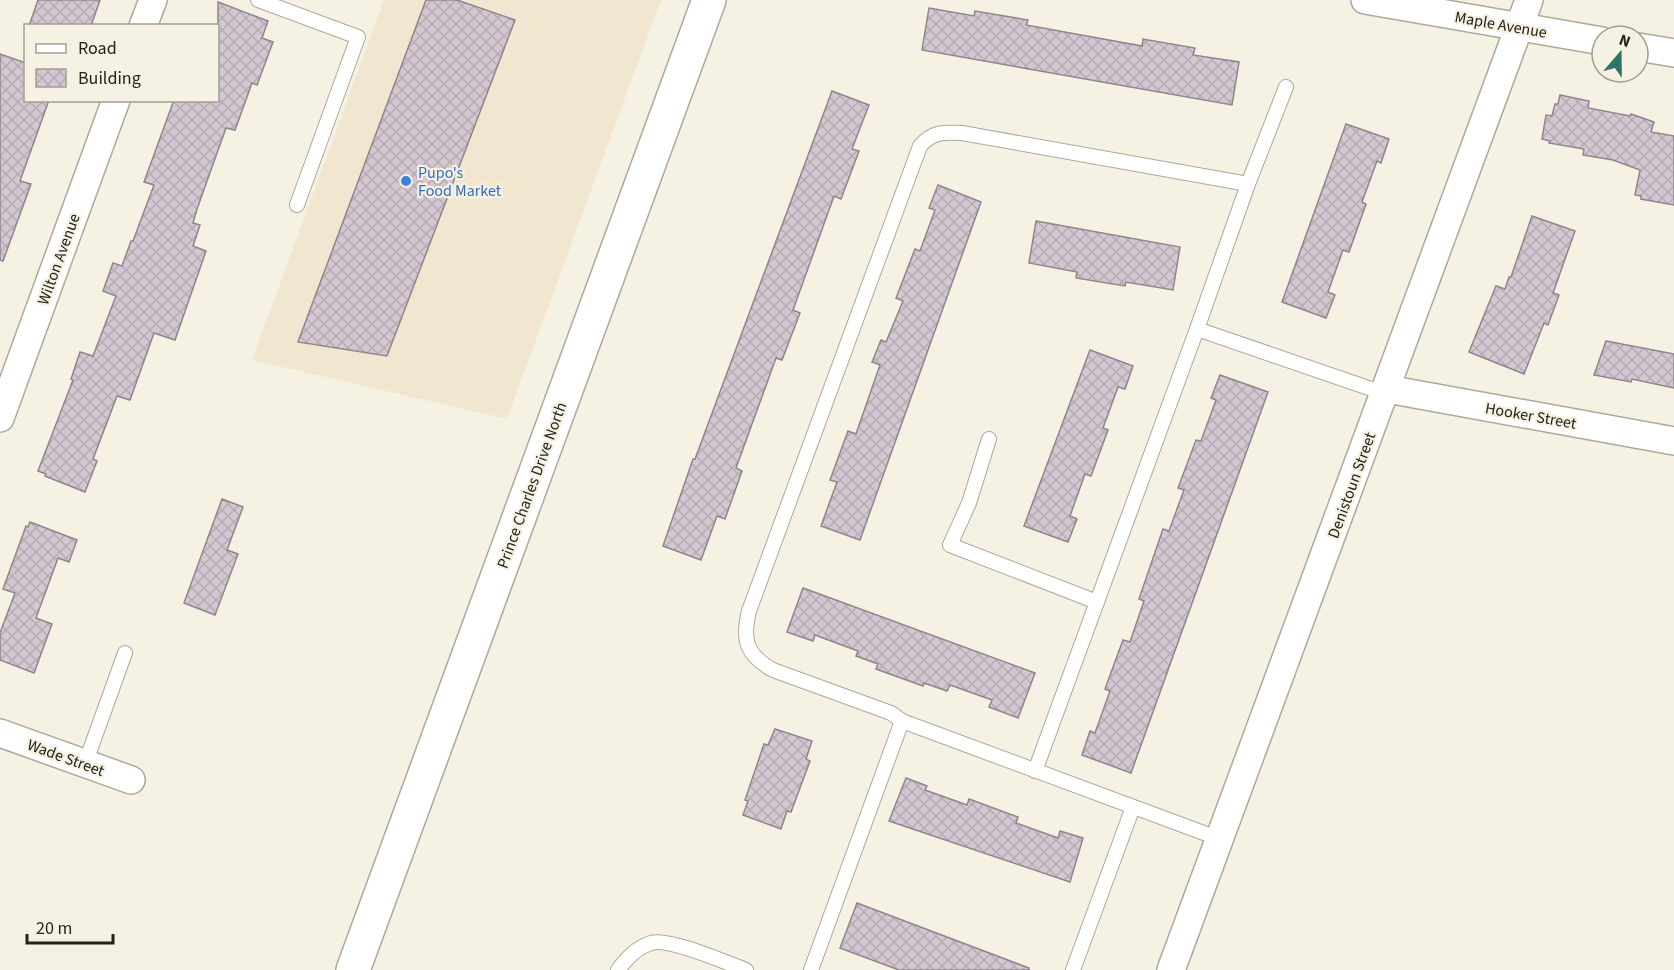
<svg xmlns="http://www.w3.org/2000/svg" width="1674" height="970" font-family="'Source Sans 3',sans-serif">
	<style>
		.commercial { fill: #f1e7d1 }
		.building { fill: url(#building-cross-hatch); stroke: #90848d; stroke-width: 1.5 }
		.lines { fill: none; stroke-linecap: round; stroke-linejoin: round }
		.lane-casing { stroke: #aca99b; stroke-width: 16 }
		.street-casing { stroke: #aca99b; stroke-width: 30 }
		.secondary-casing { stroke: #aca99b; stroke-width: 36 }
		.lane { stroke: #fff; stroke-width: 14 }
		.street { stroke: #fff; stroke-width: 27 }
		.secondary { stroke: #fff; stroke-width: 33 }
		.shop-dot { fill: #3f7fe0; stroke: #f5f2e3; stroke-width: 2 }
		.labels { text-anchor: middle; stroke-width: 4.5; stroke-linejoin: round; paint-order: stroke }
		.street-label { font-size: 16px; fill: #24221d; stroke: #f5f2e3 }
		.shop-label { font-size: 16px; fill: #366cbe; stroke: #f5f2e3; text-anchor: start }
	</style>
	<defs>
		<pattern id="building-cross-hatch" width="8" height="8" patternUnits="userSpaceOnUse" patternTransform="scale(1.5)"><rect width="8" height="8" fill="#d4c7d1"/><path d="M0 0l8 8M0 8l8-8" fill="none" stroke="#b6abb3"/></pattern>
	</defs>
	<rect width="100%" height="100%" fill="#f5f2e3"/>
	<!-- commercial -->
	<polygon class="commercial" points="384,0 661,0 507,419 252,360"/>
	<!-- building -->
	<g class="building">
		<polygon points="38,0 100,0 91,26 29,26"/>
		<polygon points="426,0 457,0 515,20 387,356 298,342"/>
		<polygon points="218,2 268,21 262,38 273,42 257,85 252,83 235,130 226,128 197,209 193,223 200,225 193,246 206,251 175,340 154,333 130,400 117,396 93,459 97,461 85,492 45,476 46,474 38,471 73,380 71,379 80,352 93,356 116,296 103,291 113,263 122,266 131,241 133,241 154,185 144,182 174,100 218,100"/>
		<polygon points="929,8 974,16 975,11 1028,20 1026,25 1142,46 1143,39 1195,48 1193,55 1239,62 1232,105 922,50"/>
		<polygon points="0,54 26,63 26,100 49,100 20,181 31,184 3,261 0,260"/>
		<polygon points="832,91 869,105 852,149 859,151 841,199 834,196 793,310 800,313 782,360 776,358 736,468 742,471 725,519 717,516 701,560 663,546 693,459 695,459"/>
		<polygon points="1560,95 1589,101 1588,108 1630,116 1631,114 1654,122 1651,132 1674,136 1674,205 1641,199 1641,196 1635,195 1640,170 1613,160 1583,155 1584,149 1549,143 1550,141 1542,139 1546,115 1552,116 1555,104 1558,104"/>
		<polygon points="1346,124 1389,139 1381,163 1377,161 1362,202 1366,204 1349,252 1343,250 1328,292 1335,295 1326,318 1282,302"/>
		<polygon points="938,185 981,202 860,540 821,526 837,482 830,480 848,431 856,434 880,365 872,362 881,340 886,342 903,301 896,298 915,249 920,251 935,210 929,208"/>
		<polygon points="1532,216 1575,231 1553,293 1559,295 1548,325 1544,323 1524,374 1469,352 1496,286 1505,289 1509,277 1511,277"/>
		<polygon points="1036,221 1180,247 1173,290 1126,282 1125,286 1076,278 1077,272 1029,263"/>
		<polygon points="1606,341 1674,354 1674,388 1632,379 1631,382 1594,375"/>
		<polygon points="1090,350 1133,366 1125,389 1118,387 1103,428 1108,430 1091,476 1085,474 1070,516 1077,519 1068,542 1024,526"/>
		<polygon points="1220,375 1268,392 1131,773 1082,755 1090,731 1095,733 1110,691 1105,689 1123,640 1130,642 1144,601 1139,599 1163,529 1169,531 1184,490 1178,488 1196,440 1201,441 1216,400 1211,398"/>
		<polygon points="222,499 243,507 227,550 238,554 215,615 184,603"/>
		<polygon points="30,522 77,540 69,562 58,558 36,618 52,624 34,673 0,660 0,633 15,593 3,589 26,526 28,527"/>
		<polygon points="803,588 1035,673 1018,718 989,707 992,700 950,685 947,691 924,683 923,686 876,669 878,664 856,656 858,651 815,635 813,641 787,632"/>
		<polygon points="775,729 812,741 806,759 810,761 791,812 787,811 781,829 743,815 748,801 745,800 764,744 768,745"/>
		<polygon points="906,778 927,786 925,790 967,805 969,799 1018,817 1016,823 1058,838 1060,831 1083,838 1070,882 889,821"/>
		<polygon points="857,903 1029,968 1029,970 899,970 840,948"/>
	</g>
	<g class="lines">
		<defs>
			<g id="lane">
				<polyline points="258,0 358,37 297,205"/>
				<polyline points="1197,329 1386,394"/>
				<polyline points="989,439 969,503 950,545 1097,602"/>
				<polyline points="85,764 125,653"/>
				<polyline points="1035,771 1197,329 1248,184 1286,87"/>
				<path d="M1220,839l-318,-118 -11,-8 -118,-43c-27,-15 -31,-30 -24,-59l171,-465c12,-14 23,-14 42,-13l286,51"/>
				<path d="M618,970c9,-12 18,-22 33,-27 17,-6 76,20 95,27"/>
				<polyline points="811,970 902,721"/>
				<polyline points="1073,970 1133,807"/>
			</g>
			<g id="street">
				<polyline points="1365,0 1602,41"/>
				<polyline points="143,26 153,0"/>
				<polyline points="1638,47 1674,53"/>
				<polyline points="1387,389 1674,441"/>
				<polyline points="0,418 116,100"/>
				<polyline points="0,733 131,780"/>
				<polyline points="1171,970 1529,0"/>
			</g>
			<polyline id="secondary" points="353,970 709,0"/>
		</defs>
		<!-- lane casing -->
		<use href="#lane" class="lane-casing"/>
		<!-- street casing -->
		<use href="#street" class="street-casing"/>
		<!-- secondary casing -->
		<use href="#secondary" class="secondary-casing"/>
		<!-- lane -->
		<use href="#lane" class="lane"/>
		<!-- street -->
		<use href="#street" class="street"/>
		<!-- secondary -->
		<use href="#secondary" class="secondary"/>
	</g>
	<!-- markers -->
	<circle class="shop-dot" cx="406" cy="181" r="6"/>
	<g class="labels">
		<!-- street labels -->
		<g class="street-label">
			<text transform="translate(1501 24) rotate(10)" y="6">Maple Avenue</text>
			<text transform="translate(58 259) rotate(-70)" y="6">Wilton Avenue</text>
			<text transform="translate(1531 415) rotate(10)" y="6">Hooker Street</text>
			<text transform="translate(531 485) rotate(-70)" y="6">Prince Charles Drive North</text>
			<text transform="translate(1351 485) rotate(-70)" y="6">Denistoun Street</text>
			<text transform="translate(66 757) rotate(20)" y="6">Wade Street</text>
		</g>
		<!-- shop labels -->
		<g class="shop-label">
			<text x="418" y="178">Pupo's<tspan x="418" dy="18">Food Market</tspan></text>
		</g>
	</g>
	<!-- legend -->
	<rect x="24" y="24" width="195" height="78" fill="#f5f2e3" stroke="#a19f94" stroke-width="1.5"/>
	<rect x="36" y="44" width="30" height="9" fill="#ffffff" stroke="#a19f94" stroke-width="1.5"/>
	<text x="78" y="54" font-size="18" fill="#24221d">Road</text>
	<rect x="36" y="69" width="30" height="18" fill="url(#building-cross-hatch)" stroke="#a19f94" stroke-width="1.5"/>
	<text x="78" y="84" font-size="18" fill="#24221d">Building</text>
	<!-- north arrow -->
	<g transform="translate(1620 54) rotate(20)"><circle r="28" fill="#f5f2e3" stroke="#a19f94" stroke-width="1.5"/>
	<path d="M0-4.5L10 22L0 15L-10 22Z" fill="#307467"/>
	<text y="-9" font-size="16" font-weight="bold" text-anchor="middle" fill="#24221d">N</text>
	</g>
	<!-- scale -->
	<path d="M27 934v9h86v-9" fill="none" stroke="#24221d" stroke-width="3"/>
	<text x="36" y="934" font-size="18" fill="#24221d" stroke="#f5f2e3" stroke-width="4.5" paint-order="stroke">20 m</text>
</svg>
